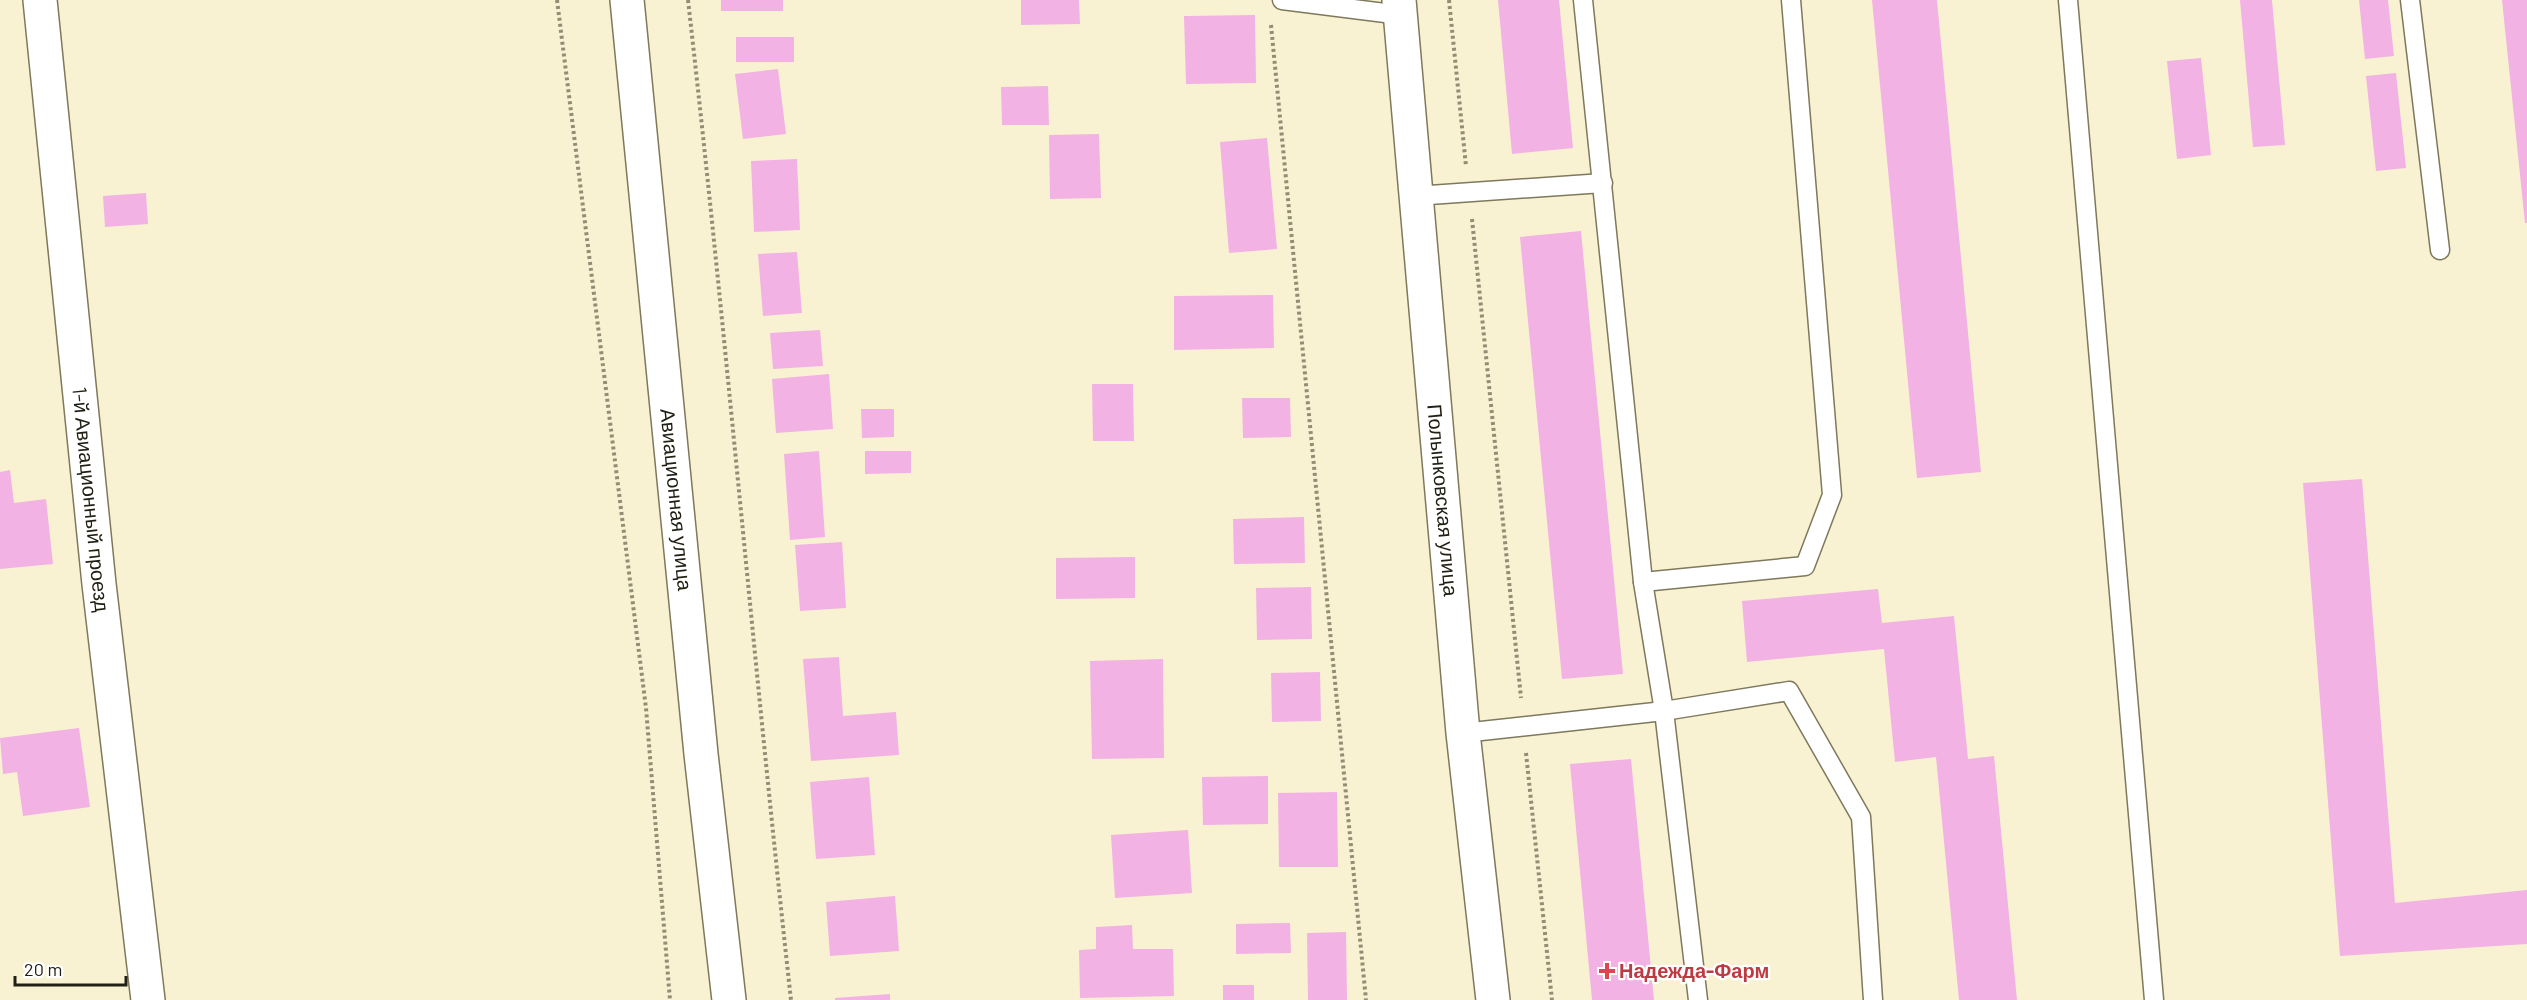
<svg xmlns="http://www.w3.org/2000/svg" width="2527" height="1000" font-family="Barlow,sans-serif">
	<style>
		.building { fill: #f2b2e4 }
		.lines { fill: none; stroke-linecap: round; stroke-linejoin: round }
		.lane-casing { stroke: #7e785c; stroke-width: 21 }
		.street-casing { stroke: #7e785c; stroke-width: 36 }
		.secondary-casing { stroke: #7e785c; stroke-width: 36 }
		.path { stroke: #928d77; stroke-width: 4; stroke-dasharray: 3 3; stroke-linecap: butt }
		.lane { stroke: #fff; stroke-width: 18 }
		.street { stroke: #fff; stroke-width: 33 }
		.secondary { stroke: #fff; stroke-width: 33 }
		.health-dot { fill: #e0444e; stroke: #fff; stroke-width: 2 }
		.labels { text-anchor: middle; stroke-width: 4.5; stroke-linejoin: round; paint-order: stroke }
		.street-label { font-size: 20px; fill: #222014; stroke: #fff }
		.health-label { font-size: 20px; font-weight: bold; fill: #be3a42; stroke: #fff; text-anchor: start }
	</style>
	<rect width="100%" height="100%" fill="#f9f2d2"/>
	<!-- building -->
	<g class="building">
		<rect x="721" y="0" width="62" height="11"/>
		<polygon points="1021,0 1079,0 1080,24 1021,25"/>
		<polygon points="1498,0 1559,0 1573,148 1512,154"/>
		<polygon points="1872,0 1937,0 1981,472 1917,478"/>
		<polygon points="2240,0 2272,0 2285,145 2253,147"/>
		<polygon points="2359,0 2388,0 2394,56 2365,59"/>
		<polygon points="2502,0 2527,0 2527,223 2525,223"/>
		<polygon points="1255,15 1256,83 1186,84 1184,16"/>
		<rect x="736" y="37" width="58" height="25"/>
		<polygon points="2201,58 2211,155 2177,159 2167,61"/>
		<polygon points="778,69 786,134 743,139 735,74"/>
		<polygon points="2396,73 2406,168 2376,171 2366,76"/>
		<polygon points="1048,86 1049,125 1002,125 1001,87"/>
		<polygon points="1099,134 1101,198 1050,199 1049,135"/>
		<polygon points="1267,138 1277,249 1229,253 1220,142"/>
		<polygon points="797,159 800,230 754,232 751,161"/>
		<polygon points="146,193 148,224 105,227 103,196"/>
		<polygon points="1581,231 1623,674 1562,679 1520,237"/>
		<polygon points="797,252 802,313 763,316 758,254"/>
		<polygon points="1273,295 1274,348 1174,350 1174,296"/>
		<polygon points="820,330 823,366 773,369 770,333"/>
		<polygon points="829,374 833,429 776,433 772,379"/>
		<polygon points="1092,384 1133,384 1134,441 1093,441"/>
		<polygon points="1242,398 1290,398 1291,437 1243,438"/>
		<polygon points="861,409 894,409 894,437 862,438"/>
		<polygon points="819,451 825,537 790,540 784,454"/>
		<polygon points="865,451 911,451 911,473 865,474"/>
		<polygon points="10,470 14,503 46,499 53,564 0,569 0,472"/>
		<polygon points="2362,479 2395,903 2527,890 2527,944 2340,956 2303,483"/>
		<polygon points="1304,517 1305,563 1234,564 1233,519"/>
		<polygon points="842,542 846,608 800,611 795,545"/>
		<polygon points="1135,557 1135,598 1056,599 1056,558"/>
		<polygon points="1311,587 1312,639 1257,640 1256,588"/>
		<polygon points="1878,589 1882,623 1954,616 1968,759 1994,756 2017,1000 1959,1000 1936,757 1895,762 1884,649 1747,662 1742,601"/>
		<polygon points="839,657 843,716 896,712 899,755 811,761 803,659"/>
		<polygon points="1163,659 1164,758 1092,759 1090,661"/>
		<polygon points="1320,672 1321,721 1272,722 1271,673"/>
		<polygon points="79,728 90,807 23,816 17,772 3,774 0,738"/>
		<polygon points="1631,759 1654,1000 1592,1000 1570,764"/>
		<polygon points="1268,776 1268,824 1203,825 1202,777"/>
		<polygon points="869,777 875,855 816,859 810,782"/>
		<polygon points="1337,792 1338,867 1279,867 1278,793"/>
		<polygon points="1188,830 1192,893 1115,898 1111,835"/>
		<polygon points="895,896 899,951 830,956 826,902"/>
		<polygon points="1290,923 1291,953 1236,954 1236,924"/>
		<polygon points="1132,925 1133,949 1173,949 1174,996 1080,998 1079,950 1096,949 1096,927"/>
		<polygon points="1346,932 1347,1000 1308,1000 1307,933"/>
		<rect x="1223" y="985" width="31" height="15"/>
		<polygon points="890,994 890,1000 835,1000 835,998"/>
	</g>
	<g class="lines">
		<defs>
			<g id="lane">
				<polyline points="1282,0 1401,15"/>
				<polyline points="1583,0 1643,582 1664,711 1698,1000"/>
				<polyline points="2068,0 2154,1000"/>
				<polyline points="2410,0 2440,250"/>
				<polyline points="1415,196 1603,183"/>
				<polyline points="1643,582 1805,566 1832,495 1791,0"/>
				<polyline points="1463,733 1664,711 1789,691 1861,817 1873,1000"/>
			</g>
			<g id="street">
				<path id="s1" d="M40,0l59,584 49,416"/>
			</g>
			<g id="secondary">
				<path id="s2" d="M627,0l74,754 28,246"/>
				<path id="s3" d="M1399,0l64,733 30,267"/>
			</g>
		</defs>
		<!-- lane casing -->
		<use href="#lane" class="lane-casing"/>
		<!-- street casing -->
		<use href="#street" class="street-casing"/>
		<!-- secondary casing -->
		<use href="#secondary" class="secondary-casing"/>
		<!-- path -->
		<g class="path">
			<polyline points="557,0 646,708 670,1000"/>
			<path d="M688,0c38,333 66,667 103,1000"/>
			<polyline points="1449,0 1466,166"/>
			<polyline points="1271,25 1366,1000"/>
			<polyline points="1472,219 1521,698"/>
			<polyline points="1526,753 1552,1000"/>
		</g>
		<!-- lane -->
		<use href="#lane" class="lane"/>
		<!-- street -->
		<use href="#street" class="street"/>
		<!-- secondary -->
		<use href="#secondary" class="secondary"/>
	</g>
	<!-- markers -->
	<path class="health-dot" d="M1604 962h6v6h6v6h-6v6h-6v-6h-6v-6h6z"/>
	<g class="labels">
		<!-- street labels -->
		<g class="street-label">
			<text dy="7" stroke="none"><textPath href="#s1" startOffset="502">1-й Авиационный проезд</textPath></text>
			<text dy="7" stroke="none"><textPath href="#s2" startOffset="502">Авиационная улица</textPath></text>
			<text dy="7" stroke="none"><textPath href="#s3" startOffset="502">Полынковская улица</textPath></text>
		</g>
		<!-- health labels -->
		<g class="health-label">
			<text x="1619" y="978">Надежда-Фарм</text>
		</g>
	</g>
	<!-- scale -->
	<path d="M15 976v9h111v-9" fill="none" stroke="#222014" stroke-width="3"/>
	<text x="24" y="976" font-size="18" fill="#222014" stroke="#ffffff" stroke-width="4.5" paint-order="stroke">20 m</text>
</svg>
